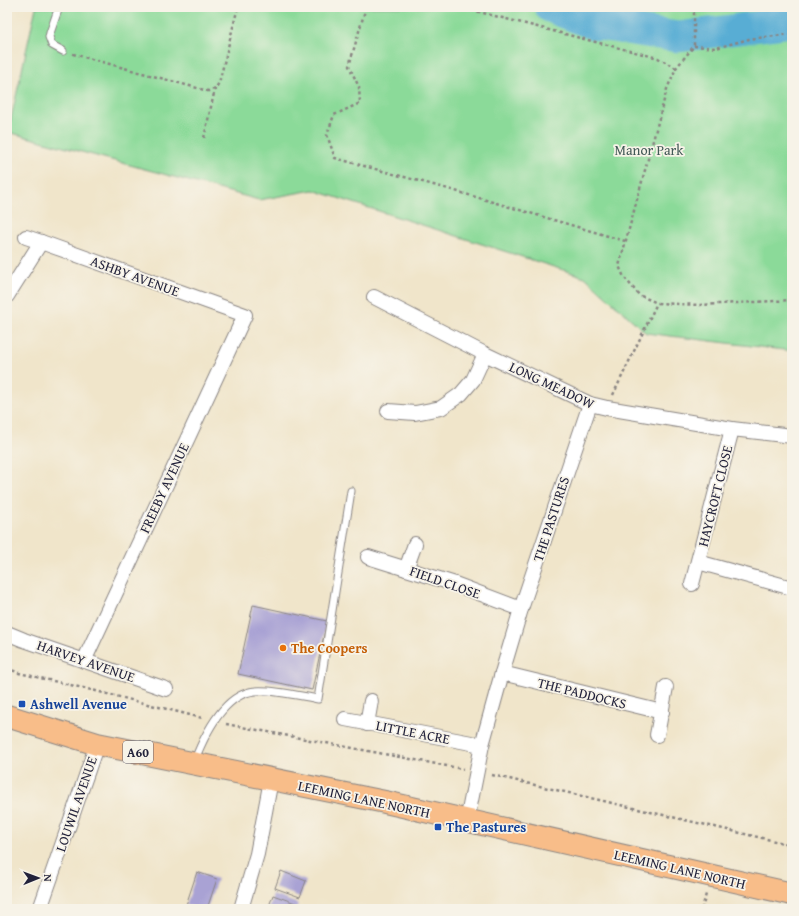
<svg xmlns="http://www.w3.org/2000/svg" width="799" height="916" font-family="'Gentium Book Plus',serif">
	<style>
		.green { fill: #8bda99; stroke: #567e6a }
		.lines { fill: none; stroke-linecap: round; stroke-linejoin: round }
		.river { stroke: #59add4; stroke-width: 31 }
		.building { fill: #a9a2d4 }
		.lane-casing { stroke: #898482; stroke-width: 9 }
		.street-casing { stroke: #898482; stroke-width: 16 }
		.highway-casing { stroke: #898482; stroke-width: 24 }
		.path { stroke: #898482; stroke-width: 2.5; stroke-dasharray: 3 3; stroke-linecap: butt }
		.lane { stroke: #fff; stroke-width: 7 }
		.street { stroke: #fff; stroke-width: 14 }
		.highway { stroke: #f8bd89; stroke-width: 22 }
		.food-dot { fill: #e8710a; stroke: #f7f3e8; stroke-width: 1.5 }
		.transit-dot { fill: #1a4fb4; stroke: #f7f3e8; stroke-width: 1.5 }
		.labels { text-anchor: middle; stroke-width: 3.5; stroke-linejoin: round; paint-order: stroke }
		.shield { fill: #f7f3e8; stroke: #62616f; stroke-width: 1 }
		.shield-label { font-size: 13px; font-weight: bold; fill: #22223b }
		.park-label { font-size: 14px; fill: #425957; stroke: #f7f3e8 }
		.street-label { font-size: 14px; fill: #22223b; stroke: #f7f3e8 }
		.food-label { font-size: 14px; font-weight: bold; fill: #c56008; stroke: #f7f3e8; text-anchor: start }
		.transit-label { font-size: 14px; font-weight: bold; fill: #164399; stroke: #f7f3e8; text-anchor: start }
	</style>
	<rect width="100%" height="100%" fill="#f7f3e8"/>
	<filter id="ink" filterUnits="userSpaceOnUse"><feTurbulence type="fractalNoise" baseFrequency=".025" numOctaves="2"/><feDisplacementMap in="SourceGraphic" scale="8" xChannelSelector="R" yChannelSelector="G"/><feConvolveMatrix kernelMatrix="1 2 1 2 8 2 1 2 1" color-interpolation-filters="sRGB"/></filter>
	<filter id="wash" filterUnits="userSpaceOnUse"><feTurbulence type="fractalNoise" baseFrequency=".012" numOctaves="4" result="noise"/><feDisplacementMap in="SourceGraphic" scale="16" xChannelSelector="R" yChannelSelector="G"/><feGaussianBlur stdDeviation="0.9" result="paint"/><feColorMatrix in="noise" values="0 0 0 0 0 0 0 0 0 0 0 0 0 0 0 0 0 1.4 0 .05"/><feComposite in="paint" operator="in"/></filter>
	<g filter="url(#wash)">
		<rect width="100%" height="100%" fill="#f0e5ca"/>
		<!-- green -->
		<polygon class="green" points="36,7 792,7 792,351 646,333 585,277 313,190 259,200 8,132"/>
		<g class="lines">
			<!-- river -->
			<polyline class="river" points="550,7 593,24 678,37 792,22"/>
		</g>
		<g id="blocks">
			<!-- building -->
			<g class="building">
				<polygon points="253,605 327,621 312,690 238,674"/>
				<polygon points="281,871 306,881 300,897 275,888"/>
				<polygon points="197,872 217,879 207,909 199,909 186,905"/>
				<polygon points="273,895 298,904 296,909 268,909"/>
			</g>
		</g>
	</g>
	<g filter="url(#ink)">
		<use href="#blocks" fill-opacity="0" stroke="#898482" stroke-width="1"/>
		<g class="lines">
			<defs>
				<g id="lane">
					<polyline points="59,7 50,33 49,37 52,45 63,51"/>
					<path d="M194,762c10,-26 29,-68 61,-71 17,-2 45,5 63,8l33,-208"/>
				</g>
				<g id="street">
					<polyline points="26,237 41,242 245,315 84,661"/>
					<polyline points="7,296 41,242"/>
					<polyline points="374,297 485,354 590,404 607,408 732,429 792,436"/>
					<polyline points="388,411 415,413 441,408 461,394 473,380 485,354"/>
					<polyline points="368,557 455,584 521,609"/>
					<polyline points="698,562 792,588"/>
					<polyline points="406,569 415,544"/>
					<polyline points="692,584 732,429"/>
					<polyline points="7,633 24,640 166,689"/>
					<polyline points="502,673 662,712"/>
					<polyline points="345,719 482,745"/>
					<polyline points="367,724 371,701"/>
					<polyline points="657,735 666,687"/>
					<polyline points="467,821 482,745 502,673 521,609 590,404"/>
					<polyline points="40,909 97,744"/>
					<polyline points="241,909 257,854 271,780"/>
				</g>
				<polyline id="highway" points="7,716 97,744 385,802 792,894"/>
			</defs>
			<!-- lane casing -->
			<use href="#lane" class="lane-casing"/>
			<!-- street casing -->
			<use href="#street" class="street-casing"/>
			<!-- highway casing -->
			<use href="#highway" class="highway-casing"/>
			<!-- path -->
			<g class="path">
				<polyline points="366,7 349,66 359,87 360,103 334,115 327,135 335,158 452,190 625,241"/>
				<polyline points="460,7 658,58 676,68"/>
				<polyline points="691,7 694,13 694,46 676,68 667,89 619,266 624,277 639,295 657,303 700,305 792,300"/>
				<polyline points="694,46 716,48 749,39 792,34"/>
				<path d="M73,54l135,37c8,-2 10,-5 12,-12l18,-72"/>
				<polyline points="204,138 215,89"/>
				<polyline points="613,395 657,303"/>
				<polyline points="7,668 19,673 96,691 202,718"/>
				<polyline points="226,724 463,769"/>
				<polyline points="492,775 792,845"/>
				<polyline points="702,909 706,894"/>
			</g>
			<!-- lane -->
			<use href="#lane" class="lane"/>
			<!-- street -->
			<use href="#street" class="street"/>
			<!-- highway -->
			<use href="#highway" class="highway"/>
		</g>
	</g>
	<!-- markers -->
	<circle class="food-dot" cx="283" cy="648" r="4"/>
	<g class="transit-dot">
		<rect x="18" y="700" width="8" height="8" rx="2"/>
		<rect x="434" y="823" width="8" height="8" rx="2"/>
	</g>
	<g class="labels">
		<!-- shield labels -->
		<rect class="shield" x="123" y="741" width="30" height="22" rx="3"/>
		<g class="shield-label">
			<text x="138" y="757">A60</text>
		</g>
		<!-- park labels -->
		<g class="park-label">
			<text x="649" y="155">Manor Park</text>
		</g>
		<!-- street labels -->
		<g class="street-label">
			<text transform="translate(135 276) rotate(20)" y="5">ASHBY AVENUE</text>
			<text transform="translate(552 385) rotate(25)" y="5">LONG MEADOW</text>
			<text transform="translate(164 488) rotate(-65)" y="5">FREEBY AVENUE</text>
			<text transform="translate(715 496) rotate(-76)" y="5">HAYCROFT CLOSE</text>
			<text transform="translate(551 519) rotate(-72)" y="5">THE PASTURES</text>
			<text transform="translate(445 582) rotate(19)" y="5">FIELD CLOSE</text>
			<text transform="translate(86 661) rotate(19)" y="5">HARVEY AVENUE</text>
			<text transform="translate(582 693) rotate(14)" y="5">THE PADDOCKS</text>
			<text transform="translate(413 732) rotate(11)" y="5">LITTLE ACRE</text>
			<text transform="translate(364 799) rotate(12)" y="5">LEEMING LANE NORTH</text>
			<text transform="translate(76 804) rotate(-71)" y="5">LOUWIL AVENUE</text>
			<text transform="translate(680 869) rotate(13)" y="5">LEEMING LANE NORTH</text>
		</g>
		<!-- food labels -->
		<g class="food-label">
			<text x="291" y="653">The Coopers</text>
		</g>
		<!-- transit labels -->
		<g class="transit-label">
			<text x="30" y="709">Ashwell Avenue</text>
			<text x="446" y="832">The Pastures</text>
		</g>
	</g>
	<!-- margin -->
	<rect width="799" height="916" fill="none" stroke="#f7f3e8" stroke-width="24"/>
	<!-- north arrow -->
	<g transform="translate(38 878) rotate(89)" stroke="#f7f3e8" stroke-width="3" paint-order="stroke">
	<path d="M0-3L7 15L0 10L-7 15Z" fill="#22223b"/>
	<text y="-6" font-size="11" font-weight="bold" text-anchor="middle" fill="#22223b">N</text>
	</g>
</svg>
